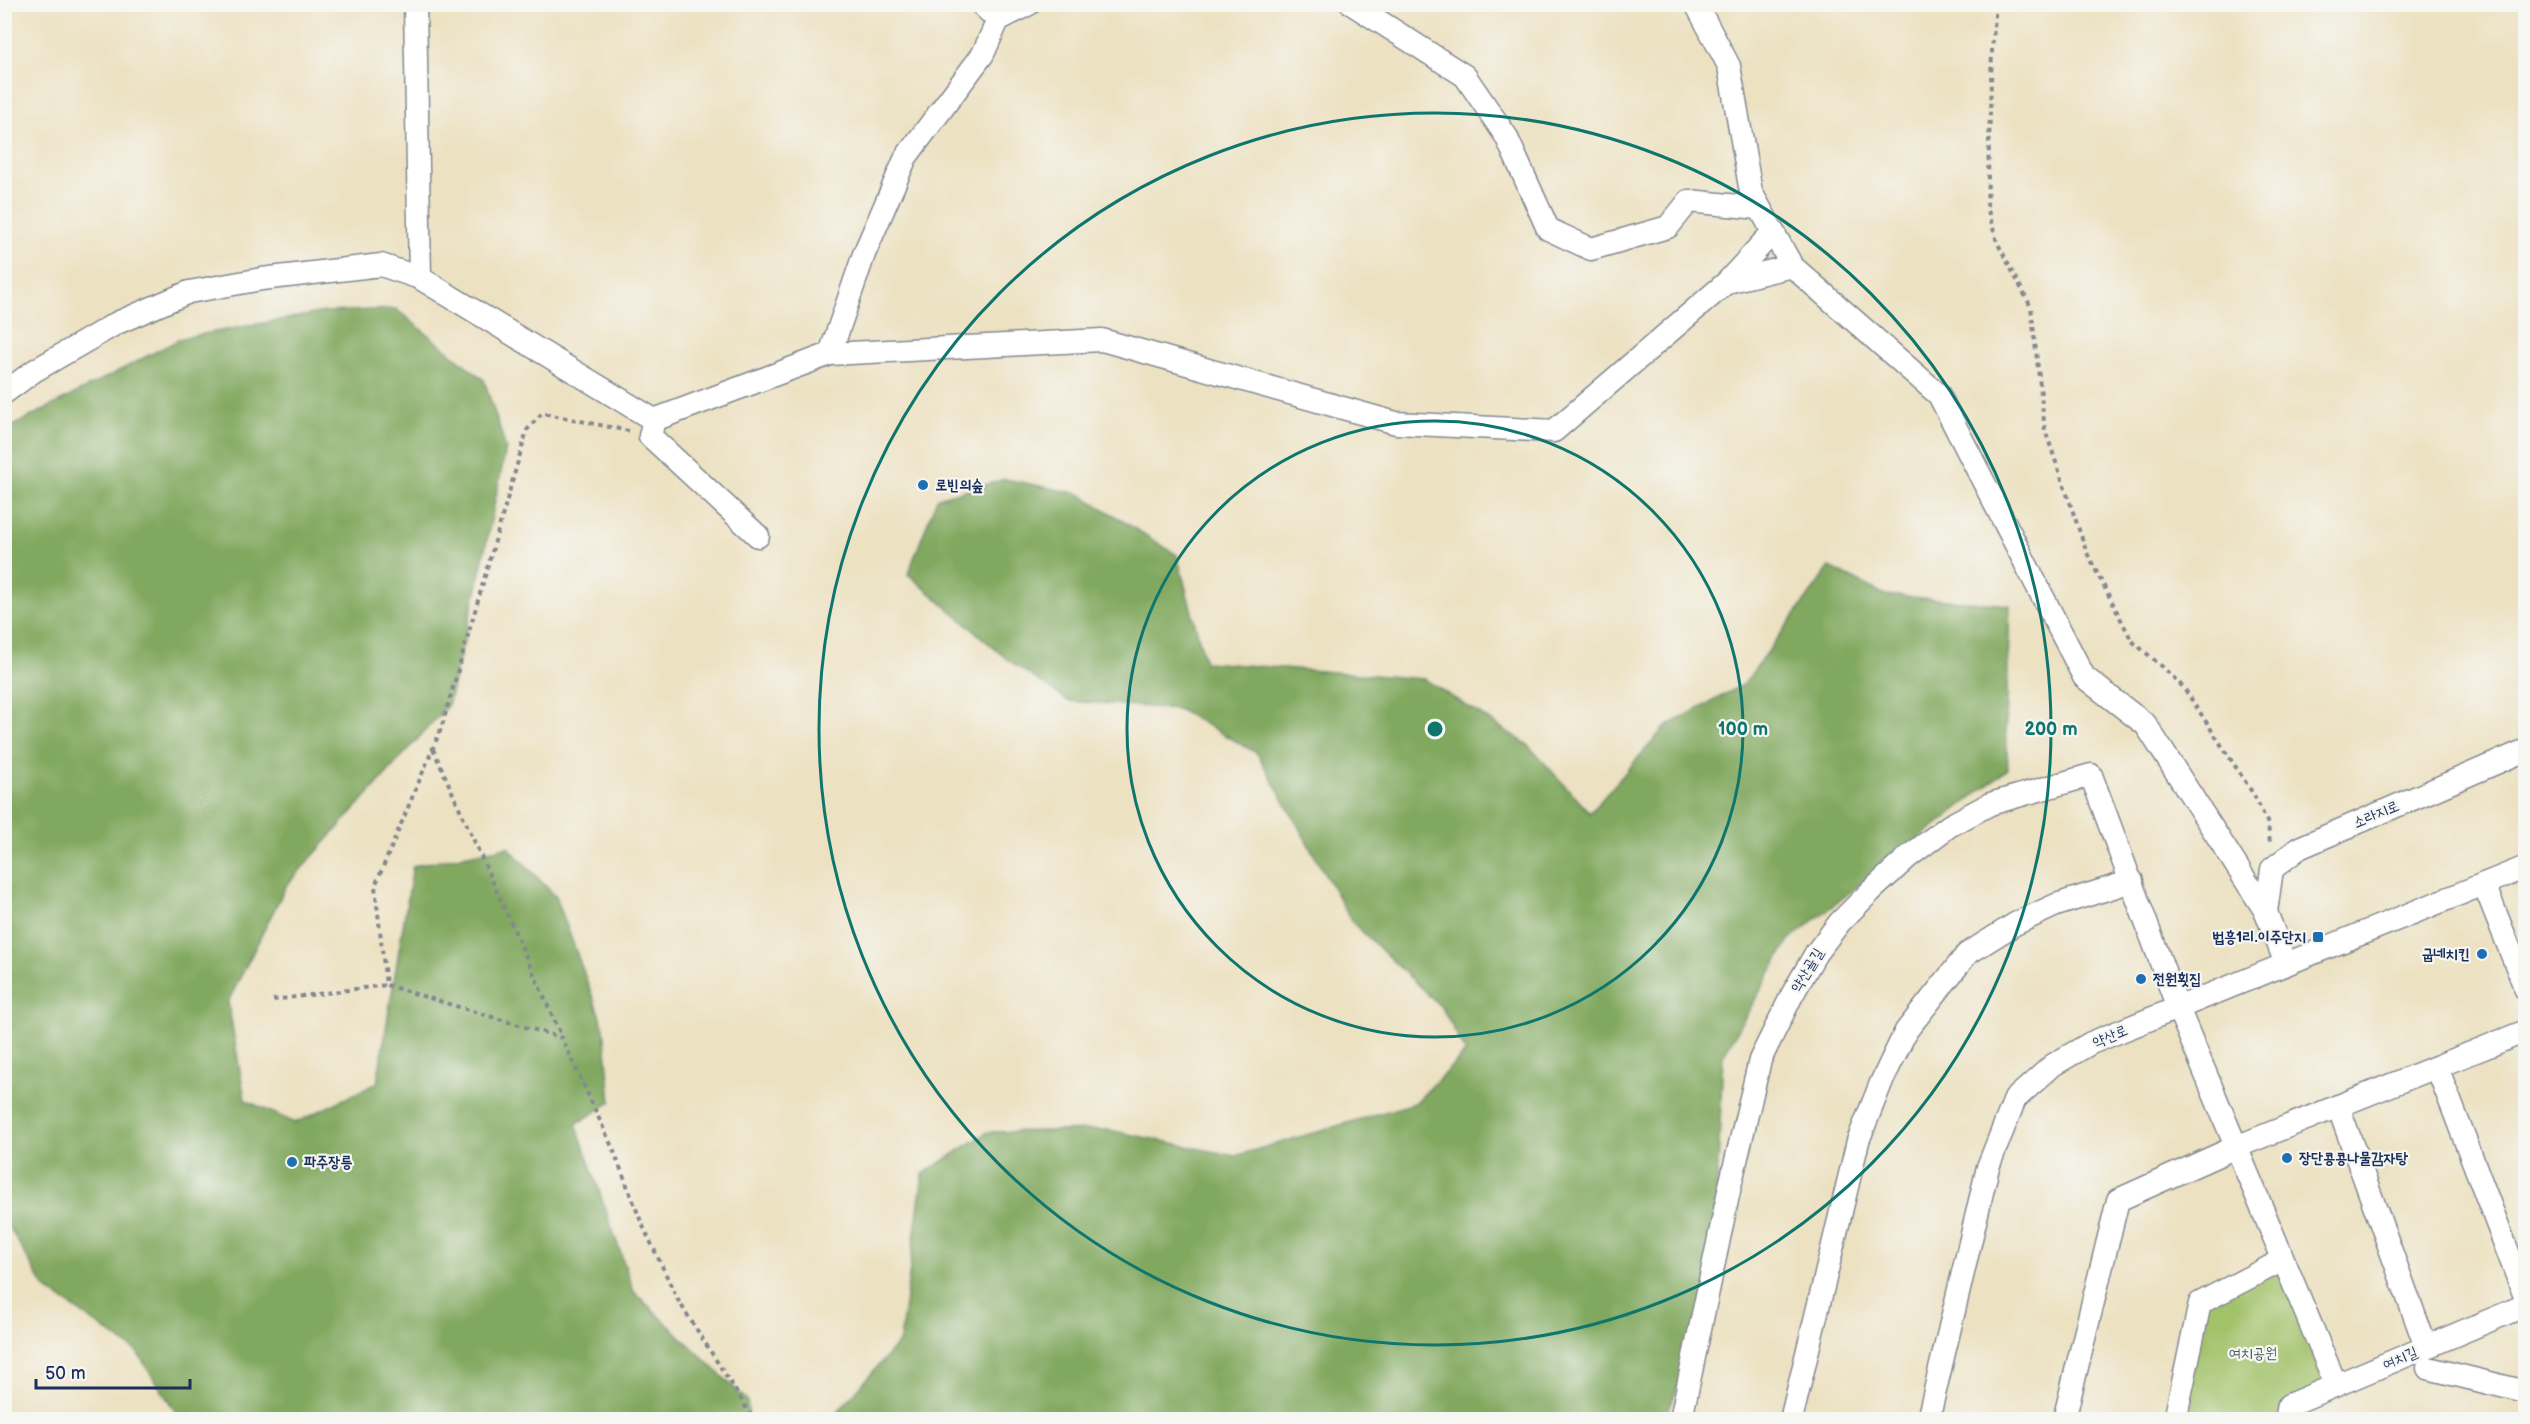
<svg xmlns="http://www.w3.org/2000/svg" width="2530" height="1424" font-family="'Balsamiq Sans','Poor Story',sans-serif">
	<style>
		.green { fill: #a2c26b; stroke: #5e7864; stroke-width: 1.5 }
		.forest { fill: #81a85f; stroke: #4e6c5e; stroke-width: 1.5 }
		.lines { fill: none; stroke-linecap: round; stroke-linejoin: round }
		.minor-casing { stroke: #848890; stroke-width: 25 }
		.path { stroke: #848890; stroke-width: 4; stroke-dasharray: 4.5 4.5; stroke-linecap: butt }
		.minor { stroke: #fff; stroke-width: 22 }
		.ring { fill: none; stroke: #0f766e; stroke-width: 3 }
		.poi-dot { fill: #1f6fb2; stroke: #f6f6f2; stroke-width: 2 }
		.labels { text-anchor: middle; stroke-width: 4.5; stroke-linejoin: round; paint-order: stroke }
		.poi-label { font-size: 15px; font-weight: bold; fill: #1b2f5e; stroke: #f6f6f2; text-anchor: start }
		.street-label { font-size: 15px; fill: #1b2f5e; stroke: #f6f6f2 }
		.park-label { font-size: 15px; fill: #445b62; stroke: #f6f6f2 }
		.centre { fill: #0f766e; stroke: #f6f6f2; stroke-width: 3 }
		.ring-label { font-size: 18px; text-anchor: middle; font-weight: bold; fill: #0f766e; stroke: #f6f6f2; stroke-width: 4.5; stroke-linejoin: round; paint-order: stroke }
	</style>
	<rect width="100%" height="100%" fill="#f6f6f2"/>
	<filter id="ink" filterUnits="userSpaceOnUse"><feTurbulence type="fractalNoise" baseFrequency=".0167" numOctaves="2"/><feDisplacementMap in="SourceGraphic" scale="12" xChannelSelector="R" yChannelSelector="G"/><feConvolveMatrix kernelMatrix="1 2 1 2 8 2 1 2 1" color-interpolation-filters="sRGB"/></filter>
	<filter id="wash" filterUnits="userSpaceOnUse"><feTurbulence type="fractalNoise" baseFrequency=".008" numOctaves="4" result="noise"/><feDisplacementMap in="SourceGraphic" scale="24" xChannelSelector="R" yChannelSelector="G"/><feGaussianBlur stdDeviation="1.35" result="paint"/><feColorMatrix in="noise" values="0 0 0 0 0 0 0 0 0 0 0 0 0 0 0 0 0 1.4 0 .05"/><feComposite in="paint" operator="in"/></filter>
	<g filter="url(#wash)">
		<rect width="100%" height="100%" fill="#ece1c1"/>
		<!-- green -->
		<polygon class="green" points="2283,1260 2336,1385 2286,1419 2175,1420 2200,1303"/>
		<!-- forest -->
		<g class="forest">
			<polygon points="396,309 484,380 506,448 478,583 448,705 286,886 228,1002 245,1100 295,1123 377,1083 413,866 508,847 556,897 604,1028 611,1102 576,1124 634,1292 747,1400 749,1419 175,1419 175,1411 137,1352 44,1287 5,1220 5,430 182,338 324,312"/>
			<polygon points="1005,479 1080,494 1177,555 1205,662 1424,679 1527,744 1590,813 1665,727 1744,684 1830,567 1885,595 2010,605 2006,726 2008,769 1789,940 1723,1056 1712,1301 1665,1419 837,1420 837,1413 900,1341 923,1174 988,1132 1109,1130 1235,1156 1415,1103 1466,1052 1442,1008 1352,922 1257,753 1178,709 1068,701 1008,660 908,574 937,498"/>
		</g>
	</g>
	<g filter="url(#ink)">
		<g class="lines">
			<defs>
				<g id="minor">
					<polyline points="415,4 420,278"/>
					<polyline points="981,4 998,20"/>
					<polyline points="1352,4 1465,76 1506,136 1548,229 1591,249 1668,227 1689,201 1759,208"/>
					<polyline points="1696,4 1729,66 1751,192 1792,266"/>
					<polyline points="1727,282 1773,232"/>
					<polyline points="830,354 864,254 906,157 983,54 998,20 1029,4"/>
					<polyline points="4,393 34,371 117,323 189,292 262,279 381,265 420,278 654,420 830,354 1102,340 1396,423 1554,431 1727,282 1792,266 1939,395 2084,677 2146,725 2266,912 2286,964"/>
					<polyline points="654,420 650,436 758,536"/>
					<polyline points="2484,884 2526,990"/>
					<polyline points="2266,912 2272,869 2299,848 2526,750"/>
					<polyline points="2437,1067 2526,1299"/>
					<polyline points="2338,1106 2426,1347"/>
					<polyline points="2428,1368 2526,1392"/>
					<polyline points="1684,1420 1681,1419 1730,1186 1760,1060 1792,995 1816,953 1840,922 1871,891 1908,857 1949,826 1990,804 2091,775 2178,1008 2336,1385"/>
					<polyline points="1791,1420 1858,1141 1881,1083 1906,1031 1967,954 2015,924 2056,905 2132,881"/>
					<polyline points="1928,1420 1988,1167 2015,1099 2053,1065 2091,1043 2526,867"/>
					<polyline points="2064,1420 2118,1200 2236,1147 2526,1031"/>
					<polyline points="2175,1420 2200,1303 2283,1260"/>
					<polyline points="2286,1420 2289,1405 2526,1305"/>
				</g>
			</defs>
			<!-- minor casing -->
			<use href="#minor" class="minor-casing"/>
			<!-- path -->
			<g class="path">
				<polyline points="1996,4 1992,50 1987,207 1997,242 2031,307 2045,430 2087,553 2132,641 2165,669 2184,688 2254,795 2268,824 2270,844"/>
				<polyline points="629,431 542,413 527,430 441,729 375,886 386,985 562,1038 613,1149 642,1224 678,1300 754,1420"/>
				<polyline points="2520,730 2526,705"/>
				<polyline points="433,749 562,1037"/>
				<polyline points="273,1000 386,985"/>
			</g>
			<!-- minor -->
			<use href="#minor" class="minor"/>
		</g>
	</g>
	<!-- distance rings -->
	<g class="ring">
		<circle cx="1435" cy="729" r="308"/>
		<circle cx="1435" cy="729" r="616"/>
	</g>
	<!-- markers -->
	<g class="poi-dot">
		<circle cx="923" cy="485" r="6"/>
		<rect x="2312" y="931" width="12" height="12" rx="3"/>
		<circle cx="2482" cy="954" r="6"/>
		<circle cx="2141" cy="979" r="6"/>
		<circle cx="2287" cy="1158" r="6"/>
		<circle cx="292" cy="1162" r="6"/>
	</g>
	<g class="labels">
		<!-- poi labels -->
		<g class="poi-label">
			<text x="935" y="490">로빈의숲</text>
			<text x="2306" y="942" text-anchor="end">법흥1리.이주단지</text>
			<text x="2470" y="959" text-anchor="end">굽네치킨</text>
			<text x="2153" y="984">전원횟집</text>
			<text x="2299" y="1163">장단콩콩나물감자탕</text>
			<text x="304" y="1167">파주장릉</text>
		</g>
		<!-- street labels -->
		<g class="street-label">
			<text transform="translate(2376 814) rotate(-23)" y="5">소라지로</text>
			<text transform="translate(1807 970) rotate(-59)" y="5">약산골길</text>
			<text transform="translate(2110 1036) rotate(-23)" y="5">약산로</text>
			<text transform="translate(2400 1358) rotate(-23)" y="5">여치길</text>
		</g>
		<!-- park labels -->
		<g class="park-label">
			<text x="2253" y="1358">여치공원</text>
		</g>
	</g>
	<circle cx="1435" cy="729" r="9" class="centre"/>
	<g class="ring-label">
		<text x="1743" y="735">100 m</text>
		<text x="2051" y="735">200 m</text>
	</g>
	<!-- margin -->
	<rect width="2530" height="1424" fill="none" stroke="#f6f6f2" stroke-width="24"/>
	<!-- scale -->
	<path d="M36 1379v9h154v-9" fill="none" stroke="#1b2f5e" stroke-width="3"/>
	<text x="45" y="1379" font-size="18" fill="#1b2f5e" stroke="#f6f6f2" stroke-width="4.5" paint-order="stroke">50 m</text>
</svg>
